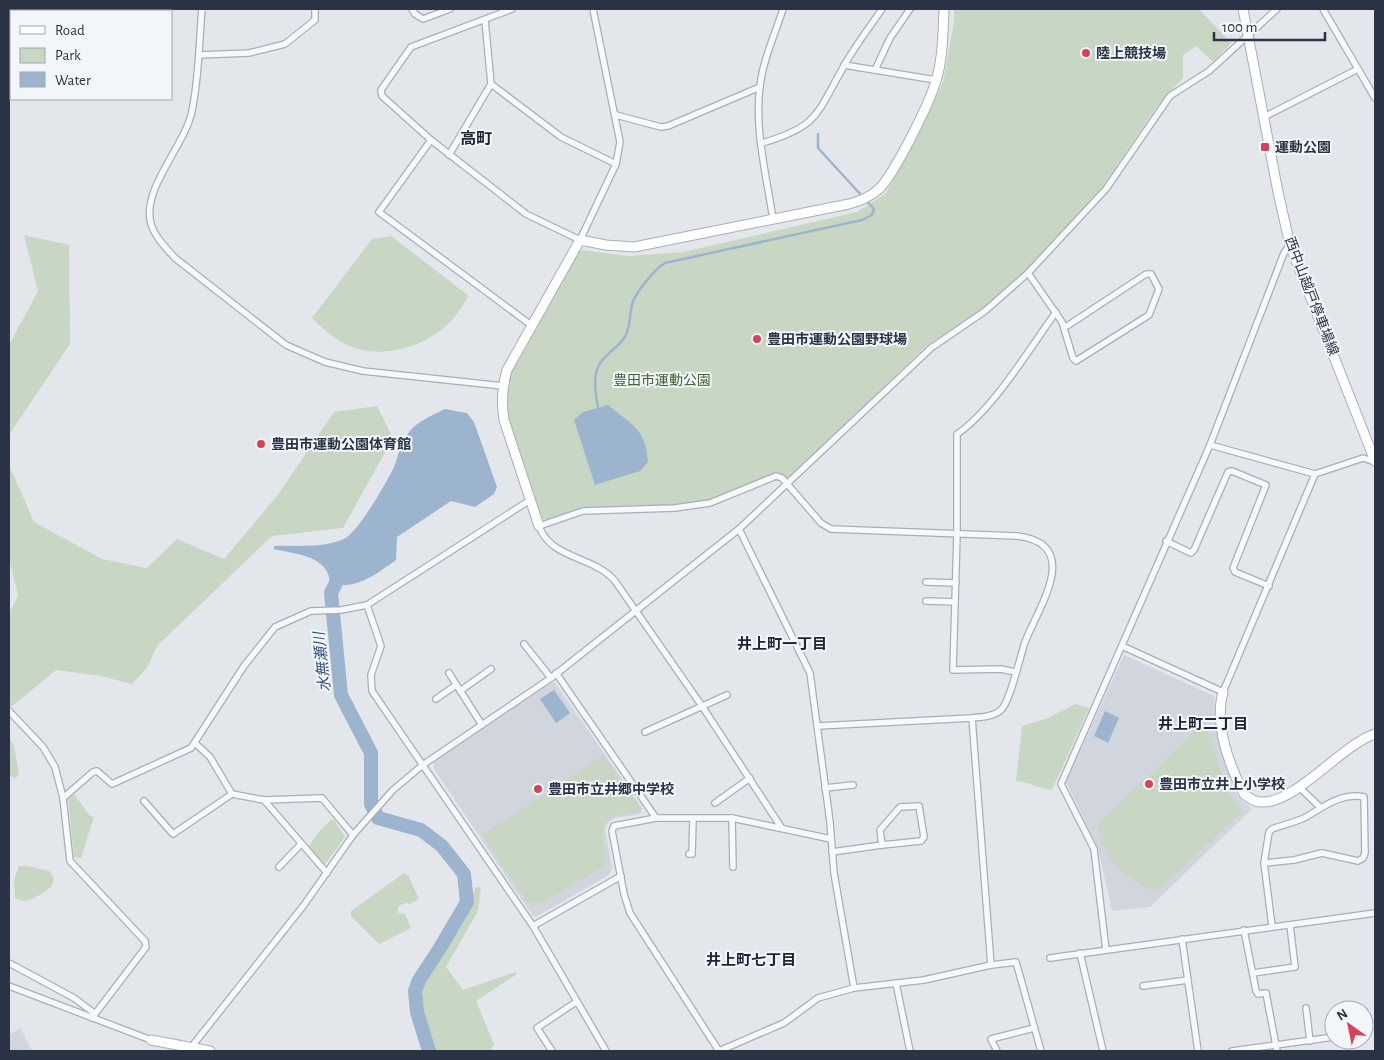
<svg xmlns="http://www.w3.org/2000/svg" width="1384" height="1060" font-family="'Alegreya Sans','Noto Sans JP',sans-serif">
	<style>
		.built { fill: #d1d6de }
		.green { fill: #c8d7c4 }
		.water { fill: #9cb4ce }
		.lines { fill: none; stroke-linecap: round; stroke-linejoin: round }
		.stream { stroke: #9cb4ce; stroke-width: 2.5 }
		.river { stroke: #9cb4ce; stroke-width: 14 }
		.street-casing { stroke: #a8aeb7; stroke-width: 8 }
		.secondary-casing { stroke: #a8aeb7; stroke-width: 11 }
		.street { stroke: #f7f8fa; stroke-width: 5.5 }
		.secondary { stroke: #fff; stroke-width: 9 }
		.poi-dot { fill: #d74257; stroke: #f3f6f9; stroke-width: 2 }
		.labels { text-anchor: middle; stroke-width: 4; stroke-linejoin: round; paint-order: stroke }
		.poi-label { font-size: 14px; font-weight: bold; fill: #2a3446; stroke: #f3f6f9; text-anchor: start }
		.street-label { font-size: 14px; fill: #2a3446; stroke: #f3f6f9 }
		.park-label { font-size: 14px; fill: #3e6336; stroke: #f3f6f9 }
		.neighbourhood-label { font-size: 15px; font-weight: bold; fill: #1c2537; stroke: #f3f6f9 }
		.water-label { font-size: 15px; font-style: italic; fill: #30527d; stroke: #f3f6f9 }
		.quarter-label { font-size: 16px; font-weight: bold; fill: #1c2537; stroke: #f3f6f9 }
	</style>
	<rect width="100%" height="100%" fill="#e3e7ec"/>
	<!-- built -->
	<g class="built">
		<polygon points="1124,655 1214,696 1216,726 1232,785 1239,798 1252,809 1150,907 1112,911 1098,848 1066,782"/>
		<polygon points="551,683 555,683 643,809 640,814 615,818 607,824 605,829 612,868 609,875 536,917 533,916 434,769 434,762"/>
		<polygon points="21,1029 32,1051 9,1051 9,1034"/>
	</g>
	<!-- green -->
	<g class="green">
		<polygon points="954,9 1199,9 1231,43 1213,62 1196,46 1183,55 1183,78 1158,105 1103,186 1025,274 977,313 926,346 788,479 780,474 703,503 588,513 540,520 506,411 510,375 580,250 629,256 683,252 857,212 885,194 916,140 943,82 954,22"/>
		<polygon points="24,235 69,245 70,344 9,435 9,345 38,291"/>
		<path d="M391,236l78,60c-6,8 -11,18 -18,25 -25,27 -73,40 -106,23 -13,-7 -23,-16 -33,-26l60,-79z"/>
		<polygon points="377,406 393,438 343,528 272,536 157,646 147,668 132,684 101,676 56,670 11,707 9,705 9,614 18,595 9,558 9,465 34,522 102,559 147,568 177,539 224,559 277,496 334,412"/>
		<path d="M1075,704l14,4 -37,82c-13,-1 -22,-8 -36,-9l6,-55 26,-8z"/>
		<path d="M1200,726h7l20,67 16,18 -86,80c-20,-5 -46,-25 -53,-44 -3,-7 -4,-15 -6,-23z"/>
		<polygon points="9,738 14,746 19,774 16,778 9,776"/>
		<path d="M604,755l37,53 -2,4c-12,3 -30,2 -36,15l2,39 -63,37h-14l-46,-68z"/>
		<polygon points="74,794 90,816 94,817 81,858 74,857 68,798"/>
		<polygon points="331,820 334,820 345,837 326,863 322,864 308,848 317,834"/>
		<path d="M19,866h8l23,5 4,8 -2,7c-10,8 -24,20 -37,12l-1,-18z"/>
		<polygon points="404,873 408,875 419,899 410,904 405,903 398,907 398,913 405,914 411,928 379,944 351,916 351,911"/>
		<polygon points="476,887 481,887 478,911 446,967 463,990 515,972 517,974 476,1001 494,1044 490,1051 436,1051 417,996 422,982 457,927"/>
	</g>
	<!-- water -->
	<g class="water">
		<path d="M608,405c24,20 38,24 40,57l-8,9 -45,14 -21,-65 9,-8z"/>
		<path d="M445,409l22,4 7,9 23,65 -3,7 -19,13 -24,-6 -54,36 -1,23c-20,14 -40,31 -66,23 -1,-27 -34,-29 -56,-34v-3c21,-1 54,3 73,-9 13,-9 40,-55 47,-70 5,-13 7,-25 15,-35 9,-11 24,-17 36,-23z"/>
		<polygon points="554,690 570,713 556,723 540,699"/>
		<polygon points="1105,711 1119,718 1108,743 1094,736"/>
	</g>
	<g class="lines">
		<!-- stream -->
		<path class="stream" d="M598,408c-2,-13 -5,-25 -1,-38 4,-14 19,-20 27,-32 7,-10 5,-22 8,-33 2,-11 23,-36 33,-42l197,-43 10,-5 2,-6 -56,-61v-14"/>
		<!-- river -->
		<polyline class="river" points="344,567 331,593 341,695 371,753 371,804 378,818 421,830 442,846 464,874 467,902 440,948 419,980 415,991 417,1012 429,1051"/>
		<defs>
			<g id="street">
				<path d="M202,9c-3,33 -3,69 -10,102 -7,35 -51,78 -41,113 4,13 15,24 24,34l111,87 39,17 38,9 140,15"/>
				<polyline points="412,9 415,14 423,19 450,9"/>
				<polyline points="512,9 411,47 381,90 382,96 431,140 526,214 580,240 616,164 620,142 593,9"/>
				<polyline points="1323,9 1375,98"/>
				<polyline points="199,55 249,53 285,44 315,20 315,9"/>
				<polyline points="844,65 936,80"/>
				<polyline points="875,70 890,38 910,9"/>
				<polyline points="491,84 561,137 616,164"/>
				<polyline points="616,115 661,127 668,126 760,87"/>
				<polyline points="1264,117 1358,69"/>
				<polyline points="431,140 379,212 531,325"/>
				<path d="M762,143c58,-17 54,-29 82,-77 11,-20 25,-38 38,-57"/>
				<polyline points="449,155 491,84 485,20"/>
				<path d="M773,220c-6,-43 -19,-90 -13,-134 3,-26 15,-52 23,-77"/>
				<polyline points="1028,273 1062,322 1073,358 1076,361 1149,315 1159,289 1151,274 1146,274 1064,328"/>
				<polyline points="1210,445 1315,474 1363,458 1375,462"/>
				<polyline points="739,529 810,673 830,822 834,873 854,988"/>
				<polyline points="1166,541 1191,553 1194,550 1228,472 1232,471 1266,485 1233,568 1235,572 1269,586"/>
				<polyline points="926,582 956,583"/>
				<polyline points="926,601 955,602"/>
				<polyline points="367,605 381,646 371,675 372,691 533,926 606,1051"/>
				<polyline points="524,644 551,678"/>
				<polyline points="1122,646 1223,692 1315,474"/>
				<path d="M1015,672l-14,-3 -48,1 4,-136v-100c35,-23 73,-86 99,-122"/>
				<polyline points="449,673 482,725"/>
				<polyline points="556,673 656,818"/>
				<polyline points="460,691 491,669"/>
				<polyline points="436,699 456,685"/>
				<polyline points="9,711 43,747 55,767 63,798 70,861 145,941 146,947 92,1018"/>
				<polyline points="972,718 991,965"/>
				<polyline points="645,732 727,695"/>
				<polyline points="196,744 210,757 232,794 264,800 327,873"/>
				<polyline points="1299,787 1320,807"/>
				<polyline points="825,788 853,785"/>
				<polyline points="63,798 93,772 97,771 112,784 191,748 244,666 275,627 311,611 341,610 367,605 530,500"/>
				<polyline points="264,800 322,798 353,835"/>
				<polyline points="144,801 173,834 232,794"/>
				<polyline points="715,803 750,778"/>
				<polygon points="919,806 924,837 921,841 882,845 880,830 900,807"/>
				<polyline points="732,818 733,867"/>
				<path d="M781,827l-79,-121 -87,-125c-22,-26 -64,-21 -76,-55l44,-15 92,-3 35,-5 66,-27 6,2 39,45 10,6 186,7c67,8 21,72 8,106 -5,15 -15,60 -24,68 -8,7 -20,7 -29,8l-154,8"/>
				<polyline points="832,852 882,845"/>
				<polyline points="689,854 692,854 693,819"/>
				<path d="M1264,863l5,-31 3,-3c11,-4 24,-7 34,-12 17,-10 36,-25 58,-20l1,56 -2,5 -5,3 -36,-8 -28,7 -30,3 8,63"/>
				<polyline points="279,867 301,844"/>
				<polyline points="533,926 621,876"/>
				<polyline points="1244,930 1256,991 1258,994 1266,993 1277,1051"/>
				<polyline points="1182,939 1198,1051"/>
				<polyline points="1106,950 1094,849 1061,784 1210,445 1284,253 1290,245"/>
				<polyline points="1080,953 1103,1051"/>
				<polyline points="1050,958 1375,913"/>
				<polyline points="9,963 74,998 94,1013"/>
				<polyline points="1253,973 1295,967 1290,925"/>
				<polyline points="896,983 910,1051"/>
				<polyline points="9,986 151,1040"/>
				<polyline points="1143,986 1188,980"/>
				<polyline points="1306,1008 1310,1041"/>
				<polyline points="1364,1028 1375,1025"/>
				<polyline points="189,1050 304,905 353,835 393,790 424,764 551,678 739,529 931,348 985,311 1028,273 1106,189 1170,96 1209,71 1277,9"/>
				<polyline points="552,1051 537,1028 576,1002"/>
				<polyline points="719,1051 630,913 624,894 612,831 614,826 656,818 732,818 831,839"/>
				<polyline points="719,1051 784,1023 818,998 854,988 924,980 991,965 1016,962 1041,1051"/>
				<polyline points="997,1051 991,1039 1034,1028"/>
				<polyline points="1232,1051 1334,1037"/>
			</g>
			<g id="secondary">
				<polyline points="1243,9 1278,192 1290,245 1375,461"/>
				<path d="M539,526l-35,-106c-3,-18 -2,-33 3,-50l73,-130 26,5 28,2 215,-43c12,-3 21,-7 30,-15 16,-16 50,-85 57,-108 7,-23 7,-49 8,-72"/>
				<path d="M1223,692c-9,32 6,73 21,102 5,4 10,8 17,8 33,3 80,-57 114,-68"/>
				<polyline points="151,1040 210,1051"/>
			</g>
		</defs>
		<!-- street casing -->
		<use href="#street" class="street-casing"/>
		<!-- secondary casing -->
		<use href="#secondary" class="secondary-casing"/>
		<!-- street -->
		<use href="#street" class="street"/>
		<!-- secondary -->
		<use href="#secondary" class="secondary"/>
	</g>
	<!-- markers -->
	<g class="poi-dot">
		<circle cx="1086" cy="53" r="5"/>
		<rect x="1260" y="142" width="10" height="10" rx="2.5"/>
		<circle cx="757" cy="339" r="5"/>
		<circle cx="261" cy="444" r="5"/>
		<circle cx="1149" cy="784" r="5"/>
		<circle cx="538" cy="789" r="5"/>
	</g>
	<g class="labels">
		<!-- poi labels -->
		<g class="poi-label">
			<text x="1096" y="58">陸上競技場</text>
			<text x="1275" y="152">運動公園</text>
			<text x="767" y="344">豊田市運動公園野球場</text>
			<text x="271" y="449">豊田市運動公園体育館</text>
			<text x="1159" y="789">豊田市立井上小学校</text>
			<text x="548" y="794">豊田市立井郷中学校</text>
		</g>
		<!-- street labels -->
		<g class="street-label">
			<text transform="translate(1312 296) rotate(69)" y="5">西中山越戸停車場線</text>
		</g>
		<!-- park labels -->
		<g class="park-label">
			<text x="662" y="385">豊田市運動公園</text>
		</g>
		<!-- neighbourhood labels -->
		<g class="neighbourhood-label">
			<text x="782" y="649">井上町一丁目</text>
			<text x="1203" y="729">井上町二丁目</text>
			<text x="751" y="965">井上町七丁目</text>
		</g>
		<!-- water labels -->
		<g class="water-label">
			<text transform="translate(322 662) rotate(-96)" y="5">水無瀬川</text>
		</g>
		<!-- quarter labels -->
		<g class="quarter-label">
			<text x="476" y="144">高町</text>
		</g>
	</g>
	<!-- border -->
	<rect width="1384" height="1060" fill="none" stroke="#2a3446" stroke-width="20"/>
	<!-- legend -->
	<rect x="10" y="10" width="162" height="90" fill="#f3f6f9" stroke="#a3a8b1"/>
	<rect x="20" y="26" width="25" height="8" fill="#ffffff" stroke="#a3a8b1"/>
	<text x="55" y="35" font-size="15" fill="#2a3446">Road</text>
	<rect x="20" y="48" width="25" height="15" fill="#c8d7c4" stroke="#a3a8b1"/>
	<text x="55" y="60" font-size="15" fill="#2a3446">Park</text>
	<rect x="20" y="72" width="25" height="15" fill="#9cb4ce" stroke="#a3a8b1"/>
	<text x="55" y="85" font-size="15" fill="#2a3446">Water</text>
	<!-- north arrow -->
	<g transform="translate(1349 1025) rotate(327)"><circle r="24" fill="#f3f6f9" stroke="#a3a8b1"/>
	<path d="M0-4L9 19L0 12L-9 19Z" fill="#d74257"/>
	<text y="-8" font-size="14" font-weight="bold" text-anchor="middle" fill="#2a3446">N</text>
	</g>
	<!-- scale -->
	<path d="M1214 32v8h111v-8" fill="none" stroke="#2a3446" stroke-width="2.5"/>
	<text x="1222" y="32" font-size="15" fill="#2a3446" stroke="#f3f6f9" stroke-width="4" paint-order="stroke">100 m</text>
</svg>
